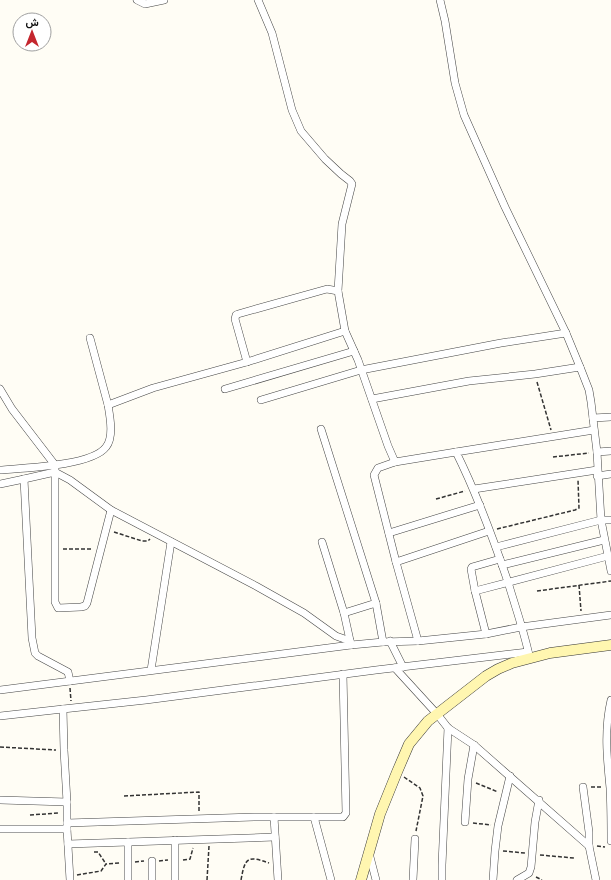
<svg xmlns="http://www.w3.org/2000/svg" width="611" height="880" font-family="'Noto Serif',Vazirmatn,serif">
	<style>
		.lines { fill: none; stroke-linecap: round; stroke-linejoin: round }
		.minor-casing { stroke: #444; stroke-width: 8 }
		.secondary-casing { stroke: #333; stroke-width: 11 }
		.path { stroke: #333; stroke-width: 1.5; stroke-dasharray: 4 2; stroke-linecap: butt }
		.minor { stroke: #fff; stroke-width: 7 }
		.secondary { stroke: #fff6b0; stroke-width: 10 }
	</style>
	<rect width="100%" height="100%" fill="#fffdf5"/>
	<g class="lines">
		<defs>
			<g id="minor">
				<polyline points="137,0 145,4 164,0"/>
				<polyline points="258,0 272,33 292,110 301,131 325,159 341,174 350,181 352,184 342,224 338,291"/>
				<polyline points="440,0 445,21 455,83 464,115 505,207 566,333 580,367"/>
				<polyline points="90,338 108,405"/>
				<polyline points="247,362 235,319 236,315 238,314 327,289 338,291 345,331"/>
				<polyline points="0,389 12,409 55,465 55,602 58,608 81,607 85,606 87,603 111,510 256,586 304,613 336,636 350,641"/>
				<polyline points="225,389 354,351"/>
				<polyline points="372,399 469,381 535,374 580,367 589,390 591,402 597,452 601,520 611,571"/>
				<polyline points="261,400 361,370 501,343 566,333"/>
				<polyline points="593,418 611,417"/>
				<polyline points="321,429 376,603"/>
				<polyline points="597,452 611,451"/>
				<path d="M0,470c23,-2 92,-4 106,-23 8,-10 4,-30 2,-42l45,-17 94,-26 98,-31 13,29 30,86 7,16"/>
				<polyline points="597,476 611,474"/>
				<polyline points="24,479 32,638 35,653 38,656 68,672 70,681"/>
				<polyline points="0,484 24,479 55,472 70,480 111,510"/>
				<polyline points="474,489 597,470"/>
				<polyline points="389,533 480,505"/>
				<polyline points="322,542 344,613 351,645"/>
				<polyline points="496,547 601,520 611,520"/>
				<polyline points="396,562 489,531"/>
				<polyline points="502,565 604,540"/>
				<polyline points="475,591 608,556"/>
				<polyline points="344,613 376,603 383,642 418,641 486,634 521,627 611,615"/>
				<polyline points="486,634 475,591 471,569 472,567 500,559"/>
				<polyline points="390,641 403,667"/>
				<polyline points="418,641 396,562 374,475 378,468 395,462 456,452"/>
				<path d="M529,655c-5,-24 -14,-49 -21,-73 -15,-44 -31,-88 -52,-130l138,-22"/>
				<polyline points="395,668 437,714 448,728 474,745 589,846"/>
				<polyline points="151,670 171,542"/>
				<polyline points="0,690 351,645 383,642"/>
				<path d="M611,700c-7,30 -4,58 -1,88 1,18 1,35 1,53"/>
				<polyline points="0,716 63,709"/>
				<polyline points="583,787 589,832 589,846 596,880"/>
				<polyline points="0,800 67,802"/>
				<polyline points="274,817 278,880"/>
				<polyline points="314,817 343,817 346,813 343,674"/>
				<polyline points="465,822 468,779 474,745"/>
				<polyline points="67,823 254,817 314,817 331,880"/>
				<polyline points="0,829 67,829"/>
				<polyline points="175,840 175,880"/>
				<polyline points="128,842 128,880"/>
				<polyline points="68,844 275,837"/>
				<polyline points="369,853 376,880"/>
				<polyline points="152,861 152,880"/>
				<polyline points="70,880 67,829 67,802 64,750 63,709 146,700 376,670 528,652"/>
				<polyline points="413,880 415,839"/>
				<polyline points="442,880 442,865 448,728"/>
				<polyline points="493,880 495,851 498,826 510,776"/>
				<polyline points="517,880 529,873 531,867 535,822 539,800"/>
			</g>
			<polyline id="secondary" points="361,880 380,814 397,772 409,744 428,721 486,676 498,669 512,663 550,653 611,645"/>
		</defs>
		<!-- minor casing -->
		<use href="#minor" class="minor-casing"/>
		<!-- secondary casing -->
		<use href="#secondary" class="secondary-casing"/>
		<!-- path -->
		<g class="path">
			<polyline points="537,382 551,430"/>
			<polyline points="553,457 589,453"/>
			<polyline points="436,499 465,491"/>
			<polyline points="497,529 575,510 579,508 578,480"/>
			<polyline points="114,532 142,541 148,541 150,539"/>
			<polyline points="63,549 93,549"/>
			<polyline points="579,585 581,611"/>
			<polyline points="537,591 611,581"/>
			<polyline points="70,688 71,701"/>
			<polyline points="0,747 56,750"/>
			<polyline points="404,777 420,788 423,796 416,831"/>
			<polyline points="476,783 498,792"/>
			<polyline points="591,787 602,787"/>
			<polyline points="124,796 199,792 199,811"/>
			<polyline points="30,815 59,813"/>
			<polyline points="473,823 491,825"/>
			<polyline points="597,846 605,847"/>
			<polyline points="503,851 525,853"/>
			<polyline points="94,852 98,852 106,864"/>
			<polyline points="540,855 574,858"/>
			<polyline points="183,860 190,859 193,848"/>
			<polyline points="159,861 168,860"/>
			<polyline points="135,862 144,861"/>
			<polyline points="77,875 101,871 106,864 120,863"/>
			<polyline points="536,877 542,880"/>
			<polyline points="207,880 209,846"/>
			<path d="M241,880c4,-22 6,-25 28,-17"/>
		</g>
		<!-- minor -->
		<use href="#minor" class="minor"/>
		<!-- secondary -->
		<use href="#secondary" class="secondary"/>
	</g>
	<!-- north arrow -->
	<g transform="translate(32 32)"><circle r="19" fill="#ffffff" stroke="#a0a0a0"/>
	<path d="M0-3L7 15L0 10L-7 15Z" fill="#c4262e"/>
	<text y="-6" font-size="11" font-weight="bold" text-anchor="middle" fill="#111111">ش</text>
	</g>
</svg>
